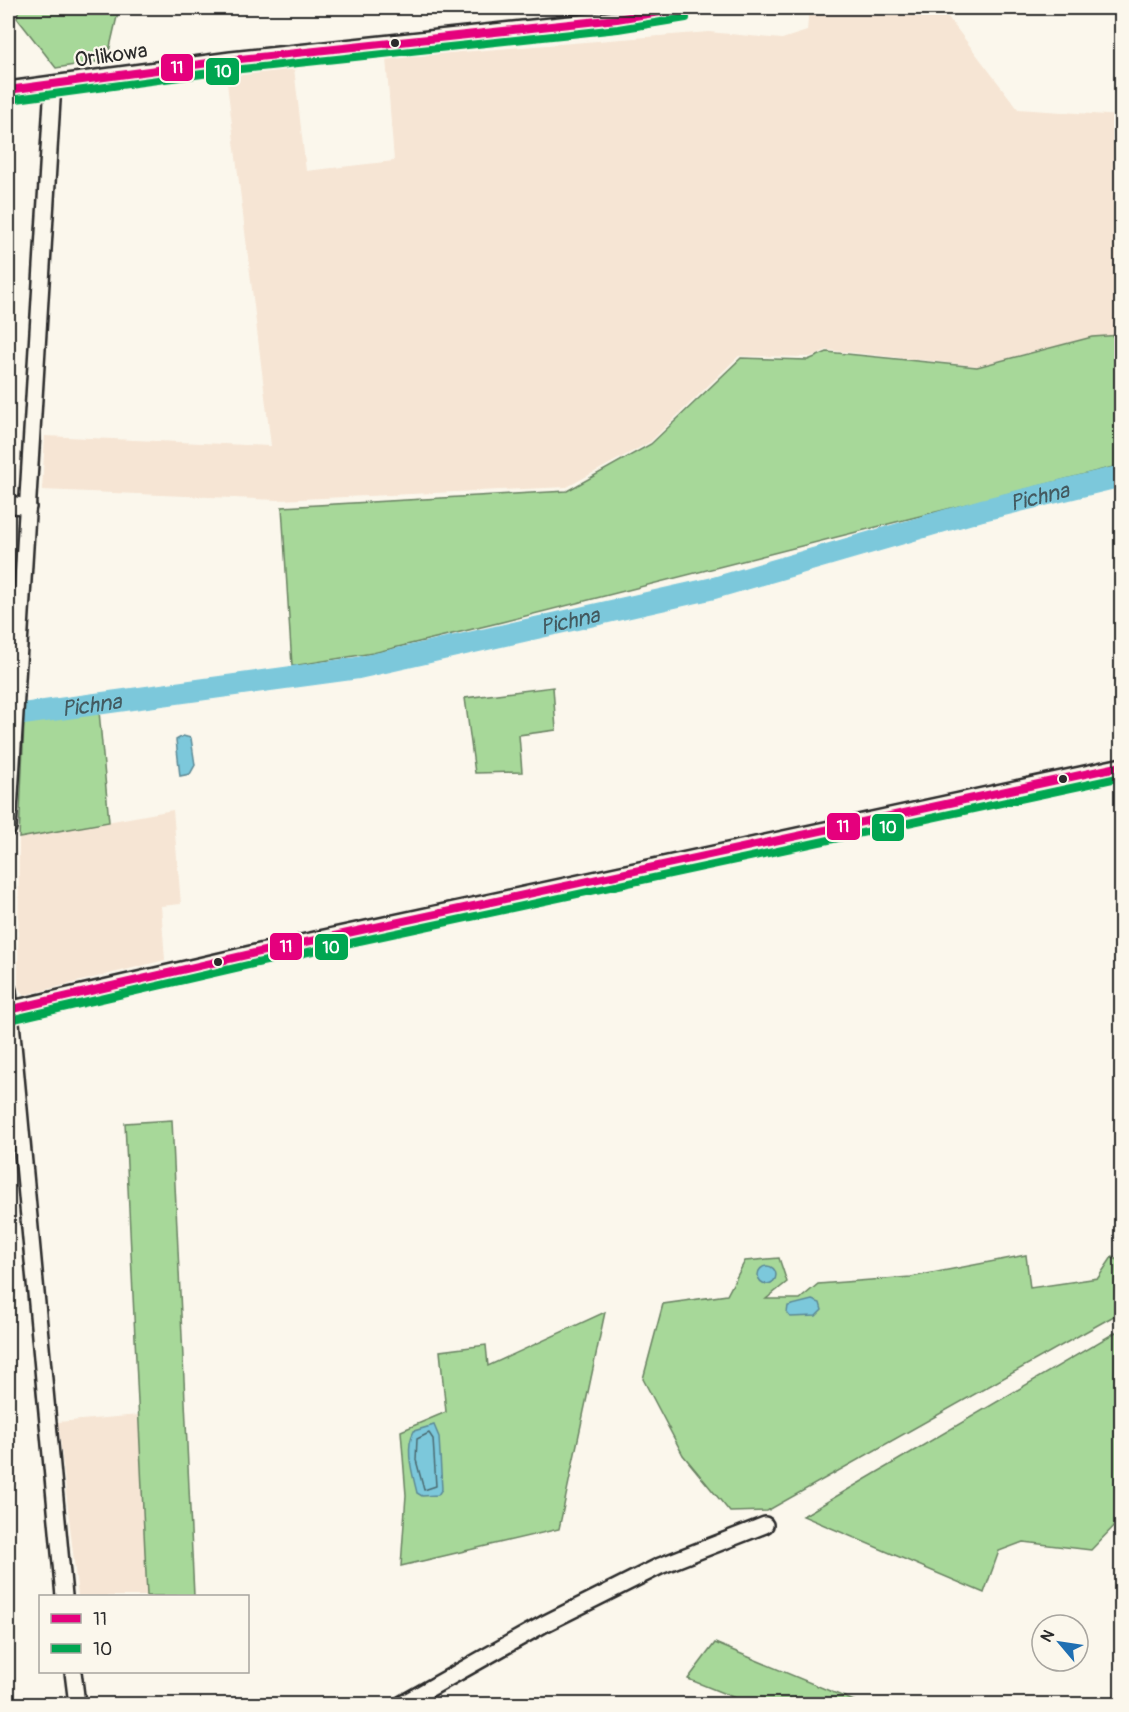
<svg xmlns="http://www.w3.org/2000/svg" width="1129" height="1712" font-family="Pangolin,sans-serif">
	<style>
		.built { fill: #f6e5d4 }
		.green { fill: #a7d899; stroke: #698262; stroke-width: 1.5 }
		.water { fill: #7cc8db; stroke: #5c8995; stroke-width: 1.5 }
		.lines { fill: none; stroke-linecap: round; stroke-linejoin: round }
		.shore { stroke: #4b6a71; stroke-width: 1.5 }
		.river { stroke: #7cc8db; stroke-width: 22 }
		.minor-casing { stroke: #2b2b2b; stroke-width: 20 }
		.minor { stroke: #fbf7ec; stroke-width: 15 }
		.bus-1-casing { stroke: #fbf7ec; stroke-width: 12 }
		.bus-2-casing { stroke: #fbf7ec; stroke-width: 12 }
		.bus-1 { stroke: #e5007d; stroke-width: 8 }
		.bus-2 { stroke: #00a651; stroke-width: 8 }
		.bus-dot { fill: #2b2b2b; stroke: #fbf7ec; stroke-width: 2 }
		.labels { text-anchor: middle; stroke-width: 4.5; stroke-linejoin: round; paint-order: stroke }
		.street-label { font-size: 21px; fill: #2b2b2b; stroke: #fbf7ec }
		.water-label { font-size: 22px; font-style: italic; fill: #435a60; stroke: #fbf7ec }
		.line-badge { stroke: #fbf7ec; stroke-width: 2 }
		.badge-label { font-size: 16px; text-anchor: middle; font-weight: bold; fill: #fff }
	</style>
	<rect width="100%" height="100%" fill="#fbf7ec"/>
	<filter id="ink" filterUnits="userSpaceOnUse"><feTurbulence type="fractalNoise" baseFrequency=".0167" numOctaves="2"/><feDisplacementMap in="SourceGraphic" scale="12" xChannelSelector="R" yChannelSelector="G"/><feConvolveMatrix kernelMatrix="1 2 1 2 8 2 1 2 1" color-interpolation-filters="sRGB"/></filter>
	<g filter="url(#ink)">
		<!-- built -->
		<g class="built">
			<polygon points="809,8 941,8 1018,109 1121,116 1121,335 1092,337 978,366 827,350 810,357 739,356 650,442 567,487 278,500 42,490 45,436 271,446 226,75 294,68 306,171 394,161 386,58 709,32 782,39 807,31"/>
			<polygon points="173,810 181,904 161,906 165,960 25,995 18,988 19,838"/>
			<polygon points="139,1415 147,1596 78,1596 58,1422"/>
		</g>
		<!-- green -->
		<g class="green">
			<polygon points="19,8 119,8 107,60 56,68 17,18"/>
			<polygon points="1121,335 1121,465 498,623 373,653 292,666 282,507 567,491 651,444 741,358 808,360 827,352 977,367 1092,337"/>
			<polygon points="553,687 556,730 519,735 522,772 475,773 465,698"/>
			<polygon points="99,711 109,822 19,838 24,723"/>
			<polygon points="172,1120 194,1596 147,1596 125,1123"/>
			<polygon points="1026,1255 1030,1288 1098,1278 1112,1257 1121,1262 1121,1312 767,1511 730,1512 683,1455 643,1379 663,1304 727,1295 745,1261 779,1258 787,1282 766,1299 800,1299 818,1284 911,1277"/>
			<polygon points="605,1312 559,1529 401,1566 406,1495 401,1431 446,1412 440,1351 486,1345 488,1366"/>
			<polygon points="1121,1329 1121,1519 1091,1550 1023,1542 999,1551 984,1593 803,1516"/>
			<polygon points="715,1643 861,1704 750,1704 688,1679"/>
		</g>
		<!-- water -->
		<g class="water">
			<polygon points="183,736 191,738 195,765 190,774 180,776 176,740"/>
			<circle cx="767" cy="1275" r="9"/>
			<polygon points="812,1300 820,1303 822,1310 816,1316 790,1317 787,1313 788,1306"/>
			<path d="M434,1425l5,12 3,52 -4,6 -16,1 -5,-3c-4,-18 -13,-44 -3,-62z"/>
		</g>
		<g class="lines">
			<!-- shore -->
			<polygon class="shore" points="429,1433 433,1439 436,1486 424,1490 416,1460 417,1439"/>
			<!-- river -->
			<path class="river" id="s1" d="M8,716l350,-48 356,-80 268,-78 140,-34"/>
			<defs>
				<g id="minor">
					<polyline points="8,90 231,60 617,19 684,8"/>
					<polyline points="8,504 28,507"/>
					<polyline points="8,828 53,84"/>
					<polyline points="8,990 64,1596"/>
					<polyline points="8,1010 255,953 1122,766"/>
					<polyline points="73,1672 77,1704"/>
					<polyline points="402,1704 544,1624 660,1566 765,1525"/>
				</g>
			</defs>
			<!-- minor casing -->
			<use href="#minor" class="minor-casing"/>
			<!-- minor -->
			<use href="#minor" class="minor"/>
			<defs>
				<g id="bus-1">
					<polyline points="8,90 231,60 617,19 684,8"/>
					<polyline points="8,1010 255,953 1122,766"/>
				</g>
				<g id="bus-2">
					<polyline points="9,100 232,70 618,29 686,18"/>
					<polyline points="10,1020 257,963 1122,777"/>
				</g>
			</defs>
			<!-- bus-1 casing -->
			<use href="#bus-1" class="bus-1-casing"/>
			<!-- bus-2 casing -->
			<use href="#bus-2" class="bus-2-casing"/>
			<!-- bus-1 -->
			<use href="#bus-1" class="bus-1"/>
			<!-- bus-2 -->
			<use href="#bus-2" class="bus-2"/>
		</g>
	</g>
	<!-- markers -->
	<g class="bus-dot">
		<circle cx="395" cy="43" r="5"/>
		<circle cx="1063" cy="779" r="5"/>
		<circle cx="218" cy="962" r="5"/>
	</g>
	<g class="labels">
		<!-- street labels -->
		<g class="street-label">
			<text transform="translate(111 55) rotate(-8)" y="7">Orlikowa</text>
		</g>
		<!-- water labels -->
		<g class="water-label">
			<text dy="8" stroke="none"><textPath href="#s1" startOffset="1056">Pichna</textPath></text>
			<text dy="8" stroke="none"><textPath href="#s1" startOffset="570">Pichna</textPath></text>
			<text dy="8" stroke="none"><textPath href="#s1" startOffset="84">Pichna</textPath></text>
		</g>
	</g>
	<g class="line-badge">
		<rect x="160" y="53" width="34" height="29" rx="6" fill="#e5007d"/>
		<rect x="205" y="57" width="35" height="29" rx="6" fill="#00a651"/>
		<rect x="826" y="812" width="35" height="29" rx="6" fill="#e5007d"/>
		<rect x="871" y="813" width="34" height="29" rx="6" fill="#00a651"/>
		<rect x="269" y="932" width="34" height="29" rx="6" fill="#e5007d"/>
		<rect x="314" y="933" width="35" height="28" rx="6" fill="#00a651"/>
	</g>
	<g class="badge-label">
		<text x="177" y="73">11</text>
		<text x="223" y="77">10</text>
		<text x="843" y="832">11</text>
		<text x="888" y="833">10</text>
		<text x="286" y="952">11</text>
		<text x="331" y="953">10</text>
	</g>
	<!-- margin -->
	<rect width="1129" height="1712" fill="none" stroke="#fbf7ec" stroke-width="30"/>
	<rect x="15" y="15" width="1099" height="1682" fill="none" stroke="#2b2b2b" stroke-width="2" filter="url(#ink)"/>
	<!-- legend -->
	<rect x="39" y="1595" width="210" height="78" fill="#fbf7ec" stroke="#a8a59f" stroke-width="1.5"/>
	<rect x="51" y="1614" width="30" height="9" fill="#e5007d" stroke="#a8a59f" stroke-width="1.5"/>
	<text x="93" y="1625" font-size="18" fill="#2b2b2b">11</text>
	<rect x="51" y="1644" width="30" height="9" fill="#00a651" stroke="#a8a59f" stroke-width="1.5"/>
	<text x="93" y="1655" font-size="18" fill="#2b2b2b">10</text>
	<!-- north arrow -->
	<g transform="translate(1060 1643) rotate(299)"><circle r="28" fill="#fbf7ec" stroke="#a8a59f" stroke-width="1.5"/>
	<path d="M0-4.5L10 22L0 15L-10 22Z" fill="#1f6fb2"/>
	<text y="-9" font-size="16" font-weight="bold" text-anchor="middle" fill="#2b2b2b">N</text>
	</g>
</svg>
